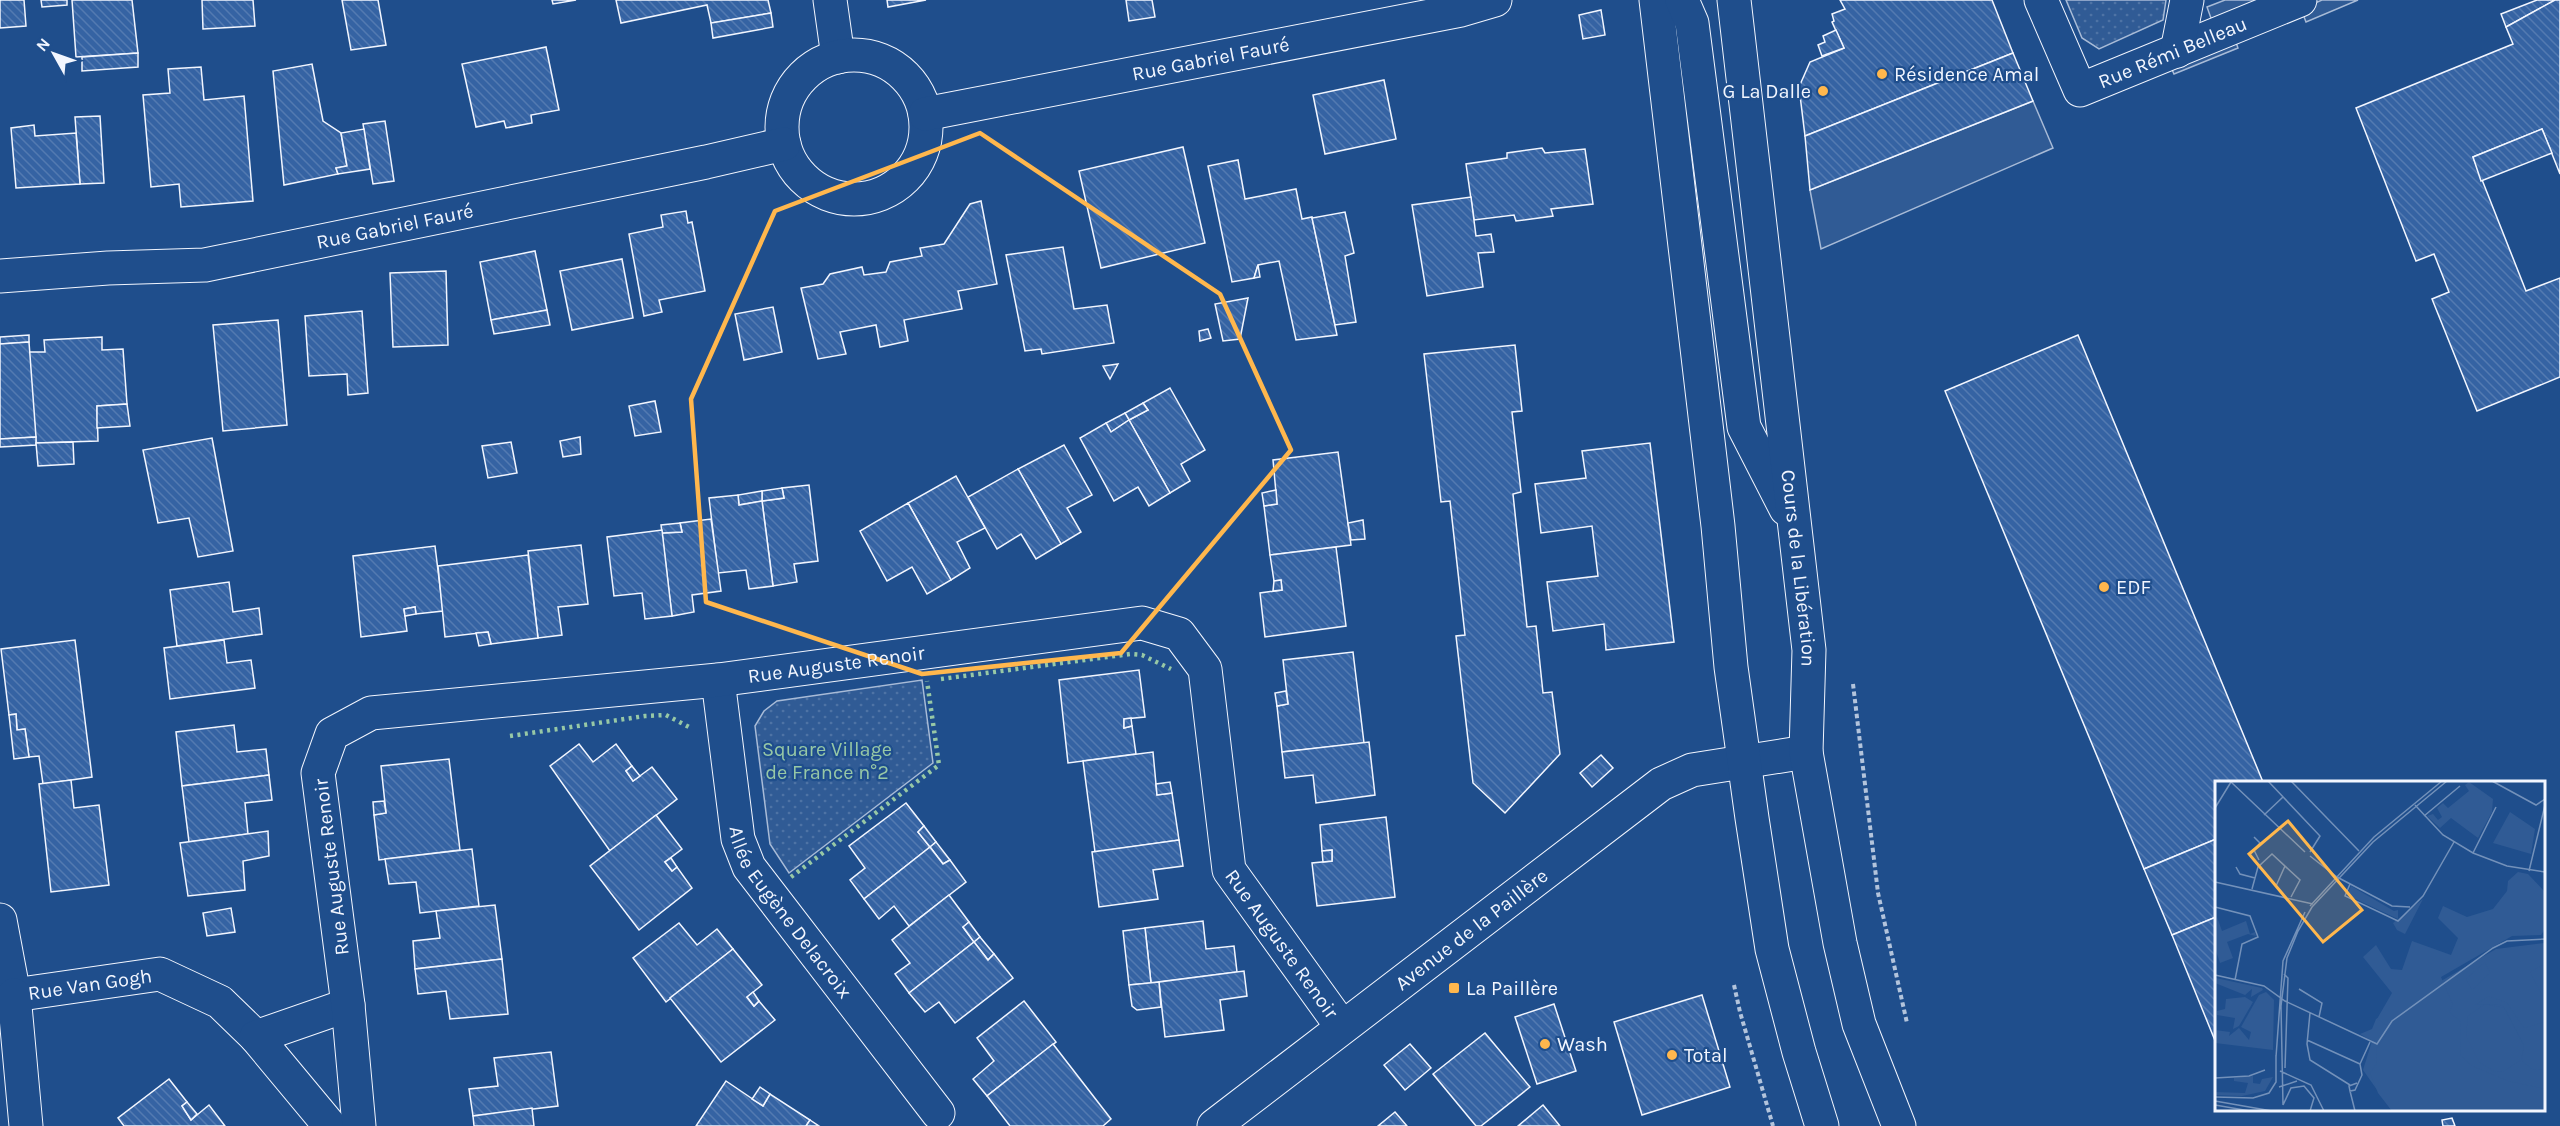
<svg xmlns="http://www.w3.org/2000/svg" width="2560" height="1126" font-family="Karla,sans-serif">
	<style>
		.grass { fill: url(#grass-dots); stroke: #a8bbd7; stroke-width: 1.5 }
		.built { fill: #305b95; stroke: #a8bbd7; stroke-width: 1.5 }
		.building { fill: url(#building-back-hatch); stroke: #f2f6ff; stroke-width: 1.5 }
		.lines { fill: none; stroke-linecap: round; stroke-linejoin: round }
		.minor-casing { stroke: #f2f6ff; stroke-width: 35 }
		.major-casing { stroke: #f2f6ff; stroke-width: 35 }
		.path { stroke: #b3c4dc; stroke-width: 4; stroke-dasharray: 4.5 3; stroke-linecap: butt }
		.minor { stroke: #1f4e8c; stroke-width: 33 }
		.major { stroke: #1f4e8c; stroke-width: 33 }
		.hedge { stroke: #97c8a6; stroke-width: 4.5; stroke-dasharray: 3 4.5; stroke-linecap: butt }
		.marked { fill: none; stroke: #ffb74d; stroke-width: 4.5; stroke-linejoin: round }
		.poi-dot { fill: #ffb74d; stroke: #1f4e8c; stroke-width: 2 }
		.labels { text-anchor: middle; stroke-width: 4.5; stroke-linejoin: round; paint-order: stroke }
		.street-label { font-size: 20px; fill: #f2f6ff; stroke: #1f4e8c }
		.poi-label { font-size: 20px; fill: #f2f6ff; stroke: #1f4e8c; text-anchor: start }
		.park-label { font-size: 20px; fill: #97c8a6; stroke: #1f4e8c }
		.inset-road { fill: none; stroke: #7391ba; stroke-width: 1.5 }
		.view { fill: #ffb74d; fill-opacity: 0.15; stroke: #ffb74d; stroke-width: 3 }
		.inset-edge { fill: none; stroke: #f2f6ff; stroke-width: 3 }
	</style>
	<defs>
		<pattern id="grass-dots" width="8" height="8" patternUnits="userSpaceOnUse" patternTransform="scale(1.5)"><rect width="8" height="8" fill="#305b95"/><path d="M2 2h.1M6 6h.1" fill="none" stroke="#4e73a5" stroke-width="1.8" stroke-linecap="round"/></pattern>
		<pattern id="building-back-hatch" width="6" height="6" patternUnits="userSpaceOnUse" patternTransform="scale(1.5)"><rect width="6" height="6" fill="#3563a3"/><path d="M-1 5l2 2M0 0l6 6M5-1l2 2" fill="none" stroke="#537ab1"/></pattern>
	</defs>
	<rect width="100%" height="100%" fill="#1f4e8c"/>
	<!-- grass -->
	<g class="grass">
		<polygon points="2066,0 2166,0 2163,20 2099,49 2082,38"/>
		<polygon points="922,680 933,763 789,873 770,844 755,726 764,711 777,701"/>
	</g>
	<!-- built -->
	<g class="built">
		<polygon points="2225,0 2262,0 2212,21 2207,7"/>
		<polygon points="2322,0 2358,0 2306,22 2301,9"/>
		<polygon points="2234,37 2238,48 2174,74 2169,63"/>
		<polygon points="2033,101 2053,148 1821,249 1810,190"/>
	</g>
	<!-- building -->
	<g class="building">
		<polygon points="0,0 24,0 26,26 0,28"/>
		<polygon points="41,0 67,0 67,5 42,7"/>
		<polygon points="72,0 132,0 138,53 76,57"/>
		<polygon points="202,0 253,0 255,26 203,29"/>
		<polygon points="342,0 378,0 386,45 351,50"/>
		<polygon points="552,0 576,0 553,4"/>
		<polygon points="616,0 768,0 771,13 711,23 707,5 621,23"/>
		<polygon points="887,0 926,0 888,7"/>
		<polygon points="1126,0 1152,0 1155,17 1129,21"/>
		<polygon points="1840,0 1992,0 2013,53 1805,136 1799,87 1810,62 1844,48 1832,22 1834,21 1832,14 1845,9"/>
		<polygon points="2537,0 2555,0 2506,27 2501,14"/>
		<polygon points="2555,0 2560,0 2560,174 2542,129 2473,157 2526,291 2560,278 2560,377 2477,411 2432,299 2449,292 2434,254 2416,261 2356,108 2513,44 2506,27"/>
		<polygon points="1601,10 1605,35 1583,39 1579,15"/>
		<polygon points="771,13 773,27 713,38 711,23"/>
		<polygon points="1836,30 1844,48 1822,56 1818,45 1825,42 1823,36"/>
		<polygon points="546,47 559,110 531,115 532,123 506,128 504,121 476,127 462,64"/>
		<polygon points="138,53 138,67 82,71 82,57"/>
		<polygon points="2013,53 2033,101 1810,190 1805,136"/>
		<polygon points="312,64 323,121 341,133 347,166 336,168 338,174 284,185 273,71"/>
		<polygon points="201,67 204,100 244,96 253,201 181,207 179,184 151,187 143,95 170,93 168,69"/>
		<polygon points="1384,80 1396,139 1325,154 1313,95"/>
		<polygon points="100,116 104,183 80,184 75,117"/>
		<polygon points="385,121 394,181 373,184 363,124"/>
		<polygon points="34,125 35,136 76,133 80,184 16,188 11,128"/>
		<polygon points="364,129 370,169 338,174 336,168 347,166 341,133"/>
		<polygon points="2542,129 2552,153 2481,181 2473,157"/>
		<polygon points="1183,147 1205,243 1101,268 1079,171"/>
		<polygon points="1542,148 1545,153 1585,149 1593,204 1551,209 1553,216 1516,221 1514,215 1474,220 1466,164 1507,158 1507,153"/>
		<polygon points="1238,160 1245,199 1296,189 1302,219 1312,217 1337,335 1296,340 1279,261 1258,265 1254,278 1232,282 1208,166"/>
		<polygon points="1471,197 1476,236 1491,234 1494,252 1478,253 1483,287 1427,296 1412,205"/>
		<polygon points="981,201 997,284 958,291 962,309 904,320 908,341 880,347 876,325 840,332 846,354 818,359 801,288 823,284 830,274 862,267 864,275 886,272 890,262 922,256 920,248 944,244 970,204"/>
		<polygon points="686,211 688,223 692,222 705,291 659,300 662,312 644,316 629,234 663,227 661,215"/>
		<polygon points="1345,212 1354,253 1345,256 1356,322 1335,325 1312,218"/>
		<polygon points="1063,247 1074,309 1107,305 1114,343 1042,354 1041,349 1025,351 1006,255"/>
		<polygon points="535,251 547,310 491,320 480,262"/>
		<polygon points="622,259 633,318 572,330 560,271"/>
		<polygon points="1258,265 1260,277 1254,278"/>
		<polygon points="446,271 448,345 393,347 390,273"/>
		<polygon points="1248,298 1240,339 1223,341 1215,304"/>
		<polygon points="773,307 782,352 744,360 735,314"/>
		<polygon points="547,310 550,325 494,334 491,320"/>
		<polygon points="362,311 368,393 348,395 347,374 309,376 305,316"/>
		<polygon points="278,320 287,425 223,431 213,325"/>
		<polygon points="1208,329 1211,338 1200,341 1199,331"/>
		<polygon points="29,335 29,342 0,344 0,337"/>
		<polygon points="2078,335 2263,782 2216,782 2216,839 2144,869 1945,391"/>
		<polygon points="102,337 102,350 123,349 127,404 97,406 98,441 36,443 29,352 45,352 44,340"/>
		<polygon points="29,342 36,437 0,439 0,344"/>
		<polygon points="1515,345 1522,411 1512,412 1521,492 1513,494 1527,627 1536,626 1543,693 1552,692 1560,754 1505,813 1473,783 1456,636 1465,635 1450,501 1441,502 1424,354"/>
		<polygon points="1118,364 1110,379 1103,366"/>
		<polygon points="1170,388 1205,450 1181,464 1190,481 1170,493 1129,420 1148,410 1143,403"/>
		<polygon points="655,401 661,432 635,436 629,406"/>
		<polygon points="1143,403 1148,410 1129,420 1125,413"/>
		<polygon points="127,404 130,426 97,428 97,406"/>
		<polygon points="1125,413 1129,420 1111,432 1106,423"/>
		<polygon points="1129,420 1170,493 1149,506 1138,487 1114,501 1080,438 1106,423 1111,432"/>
		<polygon points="36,437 36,445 0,447 0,439"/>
		<polygon points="580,437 581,454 563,457 560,441"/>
		<polygon points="212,438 233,551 198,557 189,518 158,523 143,450"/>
		<polygon points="73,442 74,464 38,466 36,443"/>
		<polygon points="511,442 517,473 488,478 482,446"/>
		<polygon points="1650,443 1674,642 1606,650 1604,624 1553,631 1547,582 1598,576 1592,526 1541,533 1535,484 1586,478 1582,451"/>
		<polygon points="1064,445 1092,495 1067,508 1081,532 1061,544 1018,469"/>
		<polygon points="1338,452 1351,545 1270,555 1264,506 1277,504 1273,460"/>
		<polygon points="1018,469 1061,544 1036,559 1021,534 997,549 968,497"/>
		<polygon points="956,476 985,528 957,542 970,568 951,580 908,503"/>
		<polygon points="809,485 818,561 794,564 797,582 773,586 762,501 784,498 782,488"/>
		<polygon points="782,488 784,498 762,501 762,491"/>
		<polygon points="1276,490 1277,504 1264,506 1262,493"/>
		<polygon points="762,491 762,501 739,505 738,495"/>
		<polygon points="738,495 739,505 762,501 773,586 749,589 746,570 718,573 709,498"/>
		<polygon points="908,503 951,580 927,594 912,567 887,581 860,531"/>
		<polygon points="711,519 721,591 692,595 694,612 672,616 662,533 682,532 680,523"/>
		<polygon points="1363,520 1365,539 1351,540 1348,523"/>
		<polygon points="680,523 682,532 662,533 661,525"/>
		<polygon points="662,530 672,616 645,619 642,593 614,596 607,537"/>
		<polygon points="581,545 588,604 558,607 562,635 538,638 528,551"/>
		<polygon points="435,546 443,611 416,614 415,607 404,609 407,631 361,637 353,556"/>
		<polygon points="1336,547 1346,626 1265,637 1260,593 1282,590 1281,580 1274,581 1270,555"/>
		<polygon points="528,555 538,638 491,644 488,632 445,637 438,566"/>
		<polygon points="1281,580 1282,590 1273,591 1274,581"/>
		<polygon points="229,582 233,612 259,608 262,634 177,646 170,590"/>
		<polygon points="415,607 416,614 405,616 404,609"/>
		<polygon points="488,632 491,644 479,646 476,633"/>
		<polygon points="75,640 92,777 43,784 39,756 29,757 25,729 17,730 16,714 9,715 1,649"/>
		<polygon points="224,640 227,663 251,660 255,688 170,699 164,648"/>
		<polygon points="1353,652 1364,743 1282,752 1277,706 1288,704 1283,660"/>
		<polygon points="1139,670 1145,717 1124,719 1124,728 1132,726 1136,754 1068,763 1059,680"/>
		<polygon points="1286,691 1288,704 1277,706 1275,693"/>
		<polygon points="16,714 17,730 25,729 29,757 14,759 9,715"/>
		<polygon points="1131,718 1132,726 1124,728 1124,719"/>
		<polygon points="234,725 237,752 266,749 269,775 182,786 176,732"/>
		<polygon points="1369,742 1375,795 1316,803 1313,775 1285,778 1282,752"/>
		<polygon points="579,744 593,762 616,744 632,766 626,771 633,781 652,767 677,799 610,851 550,766"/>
		<polygon points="1153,752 1157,795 1172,793 1179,840 1095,852 1083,761"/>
		<polygon points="1601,755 1613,768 1592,787 1580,773"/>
		<polygon points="449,759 460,850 379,860 374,815 386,813 381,766"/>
		<polygon points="632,766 640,776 633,781 626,771"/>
		<polygon points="269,775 272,800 245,803 248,834 189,842 182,786"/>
		<polygon points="71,780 74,808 99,805 109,885 51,892 39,784"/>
		<polygon points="1170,782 1172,793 1157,795 1156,784"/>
		<polygon points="384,801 386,813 374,815 373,802"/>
		<polygon points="906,803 924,826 918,832 930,847 864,899 850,880 865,868 849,846"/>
		<polygon points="656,815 682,849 665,862 672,871 677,867 692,888 639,930 590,866"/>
		<polygon points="1386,817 1395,897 1317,906 1312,863 1332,861 1332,850 1322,851 1320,825"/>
		<polygon points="924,826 936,842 930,847 918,832"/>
		<polygon points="268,831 269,856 243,861 245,890 188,896 180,843"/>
		<polygon points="2216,839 2216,917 2172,935 2144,869"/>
		<polygon points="1179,840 1183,866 1153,870 1158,899 1099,907 1092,852"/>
		<polygon points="936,842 950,860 943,864 930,847"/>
		<polygon points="930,847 943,864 950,860 966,882 909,926 894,906 879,919 864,899"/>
		<polygon points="472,849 479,906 420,913 416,882 389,884 385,859"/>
		<polygon points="1332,850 1332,861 1323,862 1322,851"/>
		<polygon points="671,858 677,867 672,871 665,862"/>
		<polygon points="949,895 969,922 963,927 974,942 909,993 895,974 910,963 892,940"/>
		<polygon points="495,905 502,959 415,969 413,941 440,938 436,911"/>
		<polygon points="231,908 235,932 207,936 203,913"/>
		<polygon points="2216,917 2216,1043 2172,935"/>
		<polygon points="1203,921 1206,949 1234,946 1237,972 1151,983 1145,928"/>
		<polygon points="969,922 980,937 974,942 963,927"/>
		<polygon points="679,923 697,945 717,929 733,949 666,1002 633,958"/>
		<polygon points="1145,928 1151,983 1129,985 1123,931"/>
		<polygon points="980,937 994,954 988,960 974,942"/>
		<polygon points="974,942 988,960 994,954 1013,978 955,1023 939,1002 925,1012 909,993"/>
		<polygon points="733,949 762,985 747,997 754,1006 759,1001 775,1020 721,1062 670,998"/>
		<polygon points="502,959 508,1014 450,1019 446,991 418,994 415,969"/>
		<polygon points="1244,971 1247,996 1220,1000 1224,1030 1165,1037 1159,982"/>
		<polygon points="1159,982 1161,1007 1137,1010 1132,1006 1129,985"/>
		<polygon points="753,992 759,1001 754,1006 747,997"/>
		<polygon points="1702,995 1730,1087 1642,1115 1614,1022"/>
		<polygon points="1024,1001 1056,1042 987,1096 973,1079 994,1061 977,1038"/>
		<polygon points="1554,1004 1576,1071 1537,1084 1515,1017"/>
		<polygon points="1485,1033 1530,1087 1481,1126 1476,1126 1433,1074"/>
		<polygon points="1053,1044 1111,1119 1103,1126 1010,1126 987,1096"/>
		<polygon points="1410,1044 1431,1068 1405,1090 1384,1065"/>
		<polygon points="551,1052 558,1106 473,1116 469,1089 498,1086 494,1058"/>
		<polygon points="169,1079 187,1102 182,1106 191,1120 209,1105 225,1126 124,1126 118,1118"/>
		<polygon points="726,1081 763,1106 770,1094 810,1120 806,1126 696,1126"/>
		<polygon points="760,1087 770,1094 763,1106 752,1099"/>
		<polygon points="187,1102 197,1114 191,1120 182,1106"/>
		<polygon points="1543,1105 1560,1126 1518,1126"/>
		<polygon points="532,1108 534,1126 474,1126 473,1116"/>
		<polygon points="1395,1112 1407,1126 1378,1126"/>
		<polygon points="2452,1118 2455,1126 2443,1126 2442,1120"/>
		<polygon points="810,1120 819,1126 806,1126"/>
	</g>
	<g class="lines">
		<defs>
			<g id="minor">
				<polyline points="830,0 838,57"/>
				<path id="s1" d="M2041,0l39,90 220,-90"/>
				<polyline points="2177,51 2187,0"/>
				<circle cx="854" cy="127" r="72"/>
				<path id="s2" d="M925,114l536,-104 34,-10"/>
				<path id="s3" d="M0,276l108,-8 97,-3 501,-103 78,-18"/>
				<path id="s4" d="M718,680l20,159 11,28 189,246"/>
				<path id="s5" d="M0,920l14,75 146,-21 60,28 36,35"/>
				<polyline points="14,995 26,1126"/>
				<polyline points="330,1126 256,1037 348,1005"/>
				<path id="s6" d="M359,1126l-11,-121 -30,-232 14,-39 39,-21 347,-33 424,-57 37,11 26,35 24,201 113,157"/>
				<path id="s7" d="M1214,1126l447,-342 31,-14 114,-18"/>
			</g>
			<g id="major">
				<polyline points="1656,0 1718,526 1731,667 1752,818 1772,949 1799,1052 1822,1126"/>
				<polyline points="1682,0 1692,23 1744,427 1786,509"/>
				<path id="s8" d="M1734,0l75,650 -3,102 34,191 19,81 40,102"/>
			</g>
		</defs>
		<!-- minor casing -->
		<use href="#minor" class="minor-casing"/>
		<!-- major casing -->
		<use href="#major" class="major-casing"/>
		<!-- path -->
		<g class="path">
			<polyline points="1853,684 1878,893 1907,1023"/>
			<polyline points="1734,985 1740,1012 1773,1126"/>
		</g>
		<!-- minor -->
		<use href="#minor" class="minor"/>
		<!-- major -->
		<use href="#major" class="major"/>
		<!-- hedge -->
		<g class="hedge">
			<polyline points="941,679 1130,654 1142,655 1171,669"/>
			<polyline points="510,736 645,716 666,715 689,727"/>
			<polyline points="791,877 939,765 927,681"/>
		</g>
	</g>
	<!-- marked area -->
	<path class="marked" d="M980,133l240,161 71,156 -170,203 -199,21 -216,-72 -15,-203 84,-188z"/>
	<!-- markers -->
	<g class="poi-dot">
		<circle cx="1882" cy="74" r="6"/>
		<circle cx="1823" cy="91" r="6"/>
		<circle cx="2104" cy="587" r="6"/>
		<rect x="1448" y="982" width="12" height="12" rx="3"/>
		<circle cx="1545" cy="1044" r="6"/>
		<circle cx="1672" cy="1055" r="6"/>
	</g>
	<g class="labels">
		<!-- street labels -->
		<g class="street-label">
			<text dy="7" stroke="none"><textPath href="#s1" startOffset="198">Rue Rémi Belleau</textPath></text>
			<text dy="7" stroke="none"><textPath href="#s2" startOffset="291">Rue Gabriel Fauré</textPath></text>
			<text dy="7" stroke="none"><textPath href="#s3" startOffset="399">Rue Gabriel Fauré</textPath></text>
			<text dy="7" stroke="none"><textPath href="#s8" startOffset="572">Cours de la Libération</textPath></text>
			<text dy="7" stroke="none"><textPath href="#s6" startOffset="909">Rue Auguste Renoir</textPath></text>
			<text transform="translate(331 867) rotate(-97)" y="7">Rue Auguste Renoir</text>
			<text dy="7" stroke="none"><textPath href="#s4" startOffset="250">Allée Eugène Delacroix</textPath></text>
			<text dy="7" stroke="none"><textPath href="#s7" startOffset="324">Avenue de la Paillère</textPath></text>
			<text dy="7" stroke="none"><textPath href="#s6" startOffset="1593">Rue Auguste Renoir</textPath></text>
			<text dy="7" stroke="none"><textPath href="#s5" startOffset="153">Rue Van Gogh</textPath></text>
		</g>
		<!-- poi labels -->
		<g class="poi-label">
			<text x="1894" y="81">Résidence Amal</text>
			<text x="1811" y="98" text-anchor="end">G La Dalle</text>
			<text x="2116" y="594">EDF</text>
			<text x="1466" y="995">La Paillère</text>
			<text x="1557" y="1051">Wash</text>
			<text x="1684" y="1062">Total</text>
		</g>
		<!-- park labels -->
		<g class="park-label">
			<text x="827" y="756">Square Village<tspan x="827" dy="23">de France n°2</tspan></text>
		</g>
	</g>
	<!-- overview -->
	<g transform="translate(2215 781)">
		<rect width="330" height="330" fill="#1f4e8c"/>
		<path d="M254,1l24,17 -1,13 -14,26 -27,-20 -11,10 -13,-12 6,-2 5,6 4,-3 -5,-9 6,-5 5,5 21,-17 -4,-6zM295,31l25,17 -4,25 -38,-11zM136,105l43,25 4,-1v9l-51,-24zM2,136l5,14 24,-10 4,13 5,-2 1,4 -8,-2 -21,8 6,16 -13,5 -5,-15zM330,162v168h-153l-29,-41 9,-29 -12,-7 12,-5 4,-10 120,-70zM1,197l46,10 1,2 -12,7 1,-8 -7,6 -30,-12zM51,211l8,8 -1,50 -58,-7v-13l15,2 -1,4 10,-8 10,12 2,-8 -10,-5 18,-32zM30,216l8,5 -14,24 -6,3 2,-11 -18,-3v-4l8,-2 1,-10z" fill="#305b95"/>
		<path d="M303,91l10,2 17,18v37l-4,6 -29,1 -71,41 12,28 -4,7 12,10 -1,33 12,11 36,15 37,8v22h-153l-14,-18 -8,-20 7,-10 -1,-14 15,-21 -14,-9 15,-26 -29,-36 13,-12 15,24 11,1 10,-29 39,14 7,-17 -20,-20 5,-12 24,11 26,-8 14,-18 1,-10zM208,118l-18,35 -8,-4 -4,-7zM274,215l18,7 17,25 21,-6v48l-13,-1 -10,-8 2,-16 -20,-38 -5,-3 -24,1zM38,295v7l7,1 2,-5 11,-2 -8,14 -23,5 -27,-1v-3l30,1 3,-10 -14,-2v-3z" fill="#305b95"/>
		<path d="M270,181l5,11 -18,17 -6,-11zM330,183v37l-15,-29zM270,223l19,4 20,38 -3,14 -17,11 -9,1 -16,-10 -13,-26 2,-20z" fill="#305b95"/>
		<path class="inset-road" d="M53,0l52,55 -10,16M76,0l68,70M277,0l44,24 9,-6M16,1l74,70M200,24l28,30 30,18 34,13 38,6M0,27l16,-26M49,34l19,-18M209,35l36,-30M39,56l6,6 -6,7 5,10M258,72l23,-46M95,75l27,21 55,29 18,1M21,86l4,7 15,4M314,90l16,-66M0,101l98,22M135,103l-5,12 53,25 25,-25 31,-54M61,105l9,-20M37,108l6,-22 14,-13 28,26 -9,17M95,125l64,-69 68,-56M0,126l35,9 8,21 -16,7 -7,36M69,193l4,4 -3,90M0,194l49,11 21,15 92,43 15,-23 101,-73 14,-7 38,-2M84,208l23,14 -3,14M95,232l-3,31 3,16 40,25M92,259l53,24M61,276l7,-96 22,-49M65,290l31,14 13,26M0,297l34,-2 16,-6M142,302l-8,3 1,5 5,-1 7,-15 -2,-11 10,-22M64,306l18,-6M135,310l5,20M0,316l38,1 16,-5 7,-11v-27M0,320l57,10M0,324l35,6M68,324l-2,-99 6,-48 11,-27 14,-24 61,-65 74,-61M68,324l8,-17 13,-2 10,12 -4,13"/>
		<path class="view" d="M73,40l74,89 -39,32 -74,-88z"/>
		<rect width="330" height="330" class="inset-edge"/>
	</g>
	<!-- north arrow -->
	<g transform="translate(54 54) rotate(310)" stroke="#1f4e8c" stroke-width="4.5" paint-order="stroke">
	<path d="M0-4.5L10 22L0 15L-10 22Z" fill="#f2f6ff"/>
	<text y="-9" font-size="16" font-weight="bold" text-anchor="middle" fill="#f2f6ff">N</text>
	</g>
</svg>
